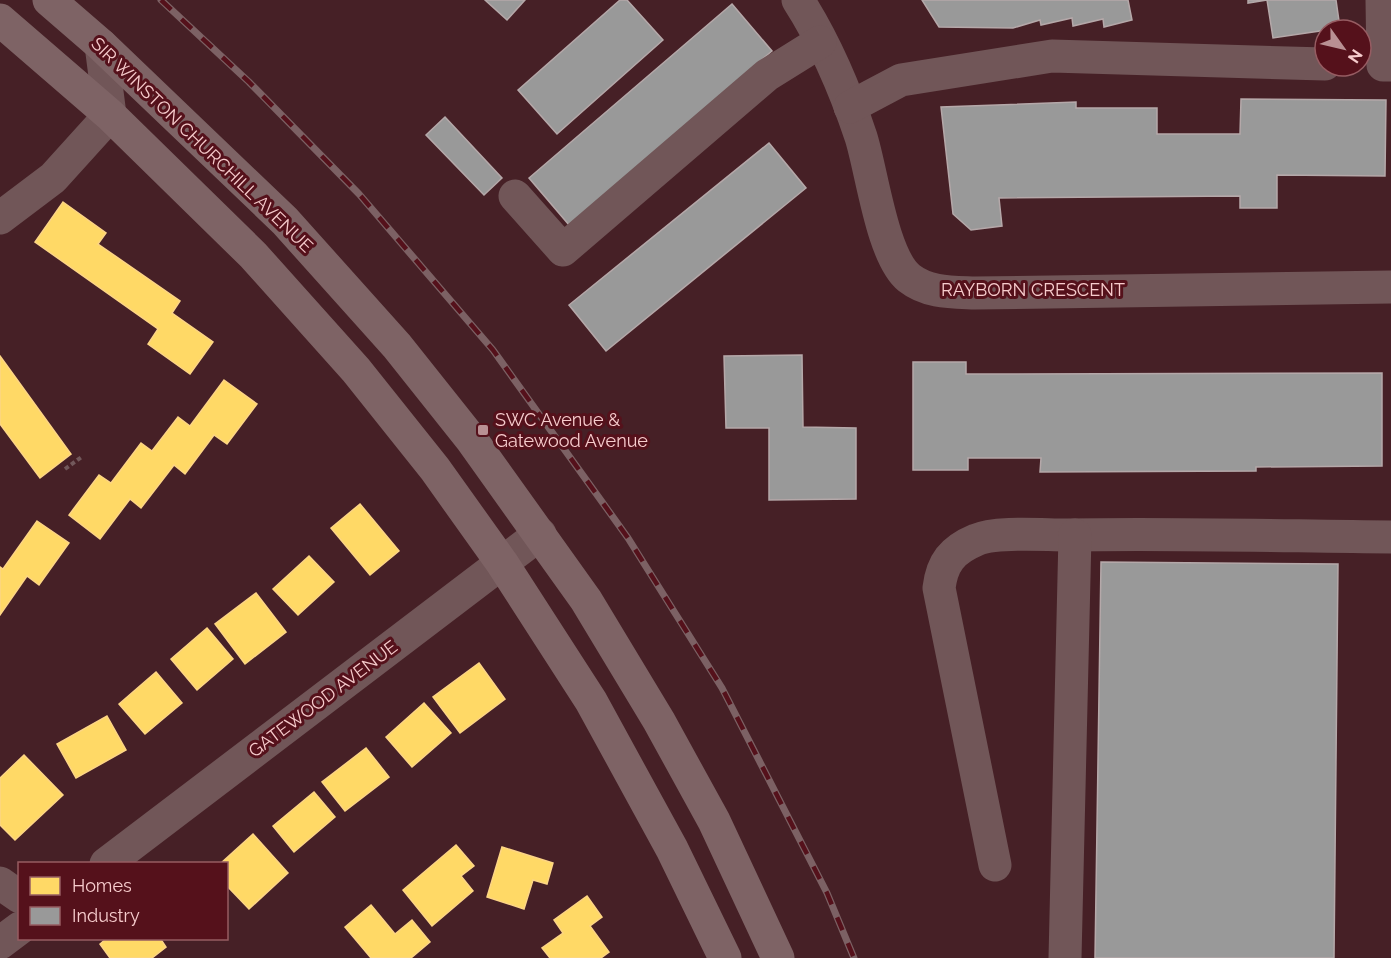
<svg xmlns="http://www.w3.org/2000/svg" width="1391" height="958" font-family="Raleway,sans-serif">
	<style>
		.homes { fill: #ffd966; stroke: #fdd585; stroke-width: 1.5 }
		.industry { fill: #999; stroke: #b5a8a9; stroke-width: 1.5 }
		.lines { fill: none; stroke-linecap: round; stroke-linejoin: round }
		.path { stroke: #72585b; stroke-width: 4; stroke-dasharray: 4.5 3; stroke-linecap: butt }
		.minor { stroke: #715658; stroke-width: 33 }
		.major { stroke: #7e6365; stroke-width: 33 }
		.rail-casing { stroke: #7c6164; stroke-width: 7 }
		.rail { stroke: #55111b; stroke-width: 4.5; stroke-dasharray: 14; stroke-linecap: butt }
		.poi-dot { fill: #b99093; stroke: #55111b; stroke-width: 2 }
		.labels { text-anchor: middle; stroke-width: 6; stroke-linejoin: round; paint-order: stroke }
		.street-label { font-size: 18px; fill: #f7cccd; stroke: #55111b }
		.poi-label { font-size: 18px; fill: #f7cccd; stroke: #55111b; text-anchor: start }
	</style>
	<rect width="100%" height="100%" fill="#462026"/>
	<!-- homes -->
	<g class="homes">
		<polygon points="63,202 106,233 98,244 180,301 172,313 213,342 190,374 148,344 158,329 35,242"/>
		<polygon points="0,356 71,454 40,478 0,424"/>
		<polygon points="224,380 257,404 227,444 214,435 185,474 174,465 141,508 130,499 100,539 69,515 99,475 111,483 141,443 152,451 178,417 190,426"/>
		<polygon points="360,504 399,551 370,575 331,528"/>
		<polygon points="37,521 69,543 39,585 27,576 0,615 0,567 3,569"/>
		<polygon points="309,556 334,582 298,615 273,589"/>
		<polygon points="256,593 286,632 245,664 215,624"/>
		<polygon points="207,628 233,659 197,690 171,659"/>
		<polygon points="479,663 505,699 460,733 433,697"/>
		<polygon points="156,672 182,703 145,734 119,704"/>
		<polygon points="424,703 451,733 412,767 386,737"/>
		<polygon points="107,716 126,750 76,778 57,744"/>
		<polygon points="366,748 389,777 345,811 322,782"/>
		<polygon points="24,755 63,795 15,840 0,825 0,778"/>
		<polygon points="314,792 335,817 294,852 273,826"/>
		<polygon points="253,834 288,873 249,909 226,885 226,864 220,864"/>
		<polygon points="456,845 474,866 461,876 473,891 432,926 403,890"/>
		<polygon points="502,847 553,863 547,884 533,880 524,909 487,897"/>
		<polygon points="587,896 602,917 590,926 609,952 601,958 550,958 542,948 563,933 554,920"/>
		<polygon points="371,905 395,934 412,920 430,942 411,958 371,958 345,927"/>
		<polygon points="107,938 160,938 166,947 152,958 110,958 100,944"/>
	</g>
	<!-- industry -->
	<g class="industry">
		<polygon points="485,0 525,0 507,20"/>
		<polygon points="620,0 627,0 663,40 557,134 518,90"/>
		<polygon points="922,0 1128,0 1132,20 1104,27 1103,19 1073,26 1072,18 1041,25 1040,20 1013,28 939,27"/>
		<polygon points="1248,0 1336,0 1340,28 1273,38 1267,0 1248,3"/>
		<polygon points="732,4 772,51 569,225 529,178"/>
		<polygon points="1241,99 1386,100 1385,176 1277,175 1277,208 1240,208 1240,196 999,198 1002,226 971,230 953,214 941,107 1076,102 1076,108 1157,108 1157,134 1240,134"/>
		<polygon points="445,117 502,178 484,195 426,135"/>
		<polygon points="769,143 806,188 606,351 569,305"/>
		<polygon points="802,355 803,427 856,428 856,499 769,500 769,428 726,428 724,356"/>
		<polygon points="913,362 966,362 966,374 1382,373 1382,466 1256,467 1256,471 1040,472 1041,458 968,458 968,470 913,470"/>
		<polygon points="1101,562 1338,564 1334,958 1095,958"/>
	</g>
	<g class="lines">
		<!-- path -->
		<polyline class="path" points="65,469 83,456"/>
		<!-- minor -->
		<g class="minor">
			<path d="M798,0c27,42 47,89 63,137 11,35 21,119 48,141 19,15 43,14 66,15l416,-6"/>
			<polyline points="1382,0 1383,65 1391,65"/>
			<polyline points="850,107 901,80 1052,56 1325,64"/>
			<polyline points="515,196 563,250 767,75 820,42"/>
			<polyline points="0,218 53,178 110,115 101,45"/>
			<polyline points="106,864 540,534"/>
			<path d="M995,865l-56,-277c3,-25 13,-38 37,-48 20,-9 67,-5 90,-5 109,-2 217,1 325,2"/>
			<polyline points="0,883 20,897"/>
			<polyline points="0,943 20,928"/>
			<polyline points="1065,958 1075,535"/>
		</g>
		<!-- major -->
		<g class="major">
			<polyline points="49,0 101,45 285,221 397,346 471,439 586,600 659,721 714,821 778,958"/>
			<polyline points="0,20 110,115 253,255 356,370 435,469 502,563 591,701 672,849 725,958"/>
		</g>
		<defs>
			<polyline id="rail" points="161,0 249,82 359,194 493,350 628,538 722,688 827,893 854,958"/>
		</defs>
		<!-- rail casing -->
		<use href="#rail" class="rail-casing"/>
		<!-- rail -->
		<use href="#rail" class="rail"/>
	</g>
	<!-- markers -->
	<rect class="poi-dot" x="477" y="424" width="12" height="12" rx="3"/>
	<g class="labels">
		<!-- street labels -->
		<g class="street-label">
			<text transform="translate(202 145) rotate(44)" y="6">SIR WINSTON CHURCHILL AVENUE</text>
			<text x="1033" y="296">RAYBORN CRESCENT</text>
			<text transform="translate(323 699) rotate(-37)" y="6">GATEWOOD AVENUE</text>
		</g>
		<!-- poi labels -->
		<g class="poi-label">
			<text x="495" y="426">SWC Avenue &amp;<tspan x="495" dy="21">Gatewood Avenue</tspan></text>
		</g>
	</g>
	<!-- legend -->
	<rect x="18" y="862" width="210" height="78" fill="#55111b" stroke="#965c62" stroke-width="1.5"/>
	<rect x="30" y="877" width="30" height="18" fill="#ffd966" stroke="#965c62" stroke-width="1.5"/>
	<text x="72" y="892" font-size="18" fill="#f7cccd">Homes</text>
	<rect x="30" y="907" width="30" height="18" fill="#999999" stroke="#965c62" stroke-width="1.5"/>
	<text x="72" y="922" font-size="18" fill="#f7cccd">Industry</text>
	<!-- north arrow -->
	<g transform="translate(1343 48) rotate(124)"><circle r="28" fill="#55111b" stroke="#965c62" stroke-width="1.5"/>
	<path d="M0-4.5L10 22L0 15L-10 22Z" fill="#b99093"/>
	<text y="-9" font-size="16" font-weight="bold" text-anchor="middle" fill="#f7cccd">N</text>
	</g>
</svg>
